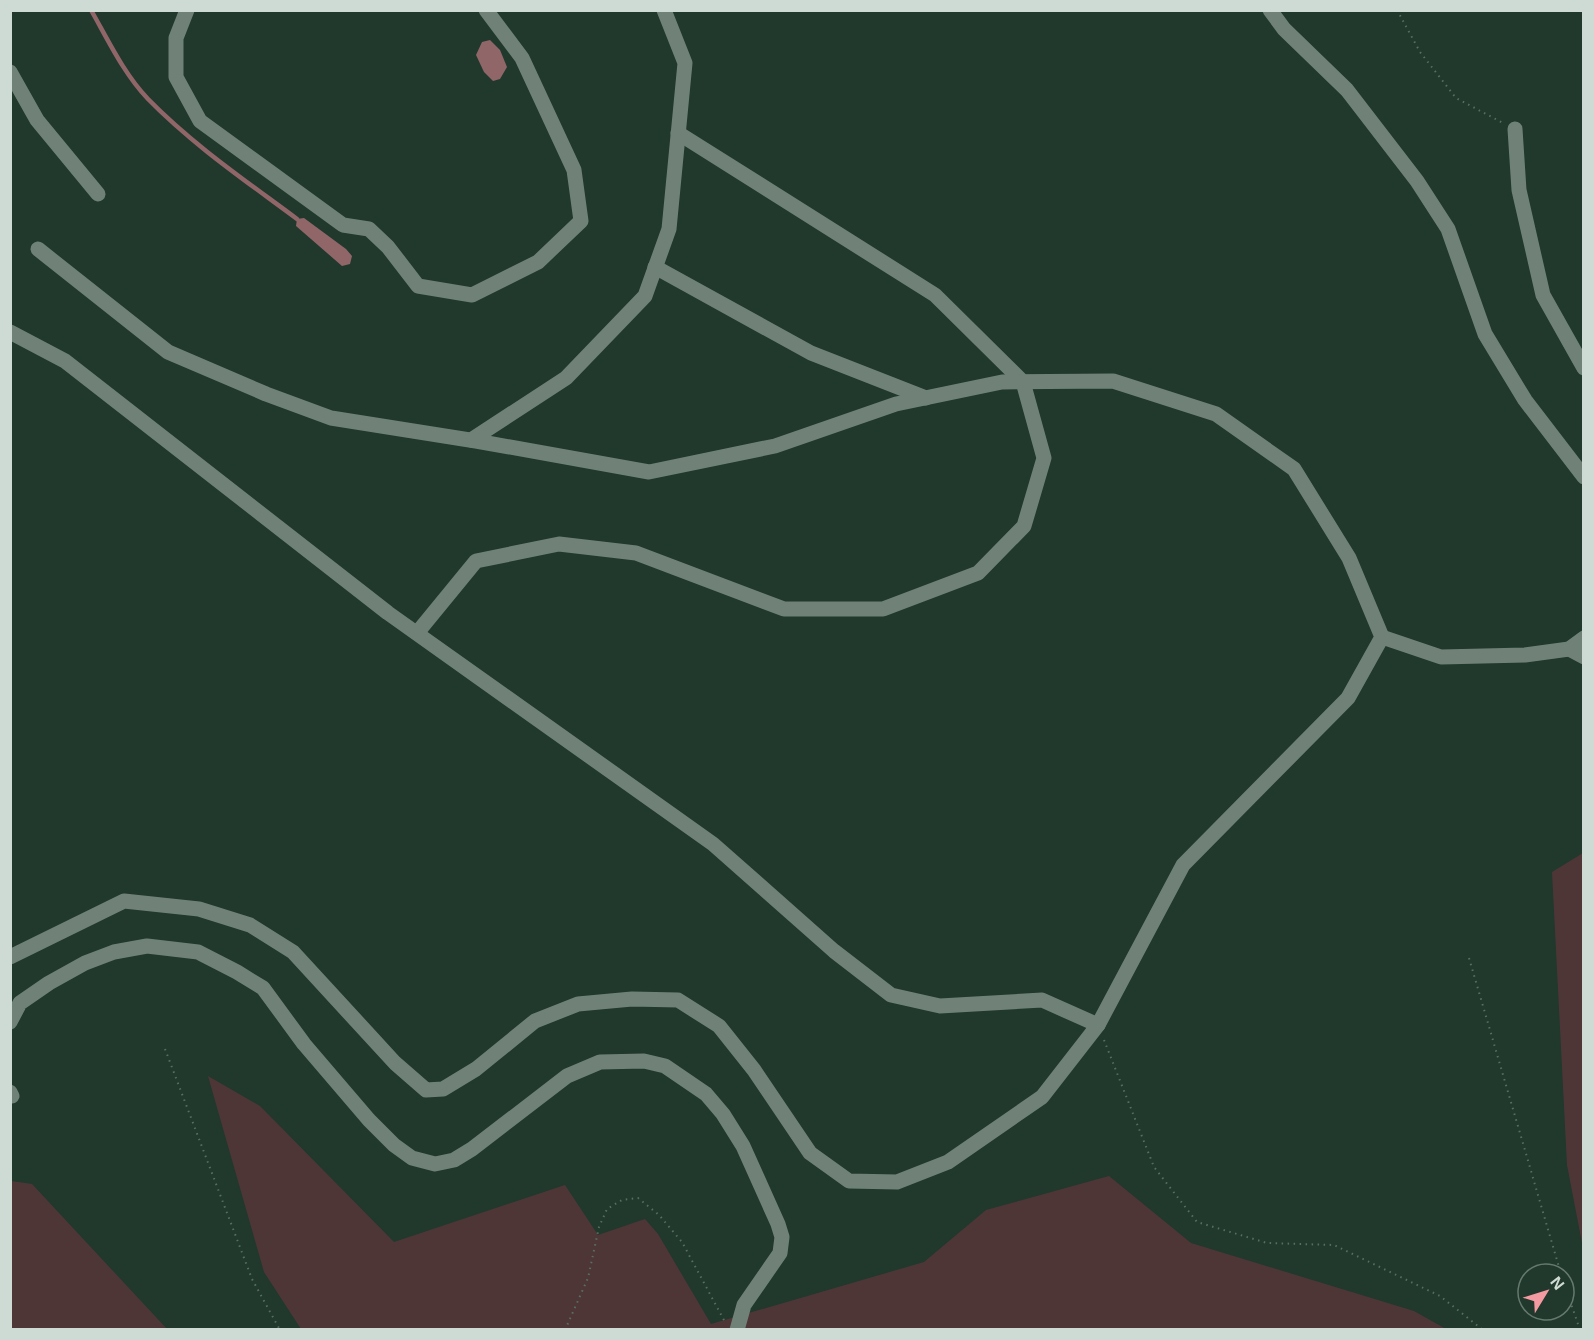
<svg xmlns="http://www.w3.org/2000/svg" width="1594" height="1340" font-family="Helvetica,sans-serif">
	<style>
		.green { fill: #4e3637 }
		.water { fill: #916669 }
		.lines { fill: none; stroke-linecap: round; stroke-linejoin: round }
		.stream { stroke: #916669; stroke-width: 4.5 }
		.path { stroke: #596d63; stroke-width: 2; stroke-dasharray: 1.5 4.5; stroke-linecap: butt }
		.minor { stroke: #708278; stroke-width: 15 }
	</style>
	<rect width="100%" height="100%" fill="#21382c"/>
	<!-- green -->
	<g class="green">
		<polygon points="1583,853 1583,1248 1567,1165 1552,872"/>
		<polygon points="208,1076 260,1106 394,1242 565,1185 598,1235 645,1219 658,1234 711,1324 924,1262 986,1210 1109,1176 1191,1243 1414,1311 1446,1329 301,1329 264,1272"/>
		<polygon points="11,1181 32,1184 167,1329 11,1329"/>
	</g>
	<!-- water -->
	<g class="water">
		<polygon points="490,40 500,50 507,67 500,79 493,81 484,72 476,55 482,42"/>
		<polygon points="304,218 346,249 352,256 350,264 342,266 296,226 297,219"/>
	</g>
	<g class="lines">
		<!-- stream -->
		<path class="stream" d="M91,10c17,30 33,64 57,89 45,46 98,82 149,120"/>
		<!-- path -->
		<g class="path">
			<polyline points="1397,10 1420,52 1456,98 1503,123"/>
			<polyline points="1469,958 1561,1274"/>
			<polyline points="1104,1040 1154,1167 1197,1222 1267,1243 1334,1245 1440,1296 1483,1330"/>
			<polyline points="165,1049 252,1279 280,1330"/>
			<polyline points="1564,1283 1580,1330"/>
			<polyline points="565,1330 588,1278 599,1227 607,1209 622,1200 638,1198 659,1215 682,1242 725,1322"/>
		</g>
		<!-- minor -->
		<g class="minor">
			<polyline points="187,10 176,38 176,77 200,121 343,225 369,229 388,247 418,286 472,295 538,262 581,221 574,170 522,58 486,10"/>
			<polyline points="1270,10 1284,29 1347,90 1417,181 1448,229 1485,334 1525,400 1584,477"/>
			<polyline points="10,72 37,120 98,194"/>
			<polyline points="1515,129 1519,190 1543,295 1584,368"/>
			<polyline points="655,267 811,353 926,398"/>
			<polyline points="10,332 65,361 388,613 713,844 834,951 891,995 940,1006 1042,1000 1098,1025"/>
			<polyline points="471,440 566,378 645,296 669,229 685,63 664,10"/>
			<polyline points="417,633 476,561 559,544 636,553 784,609 883,609 978,573 1024,526 1044,458 1023,382 935,295 678,133"/>
			<polyline points="1382,637 1441,657 1525,655 1569,649 1584,638"/>
			<polyline points="1569,649 1584,657"/>
			<polyline points="10,957 124,901 199,909 250,925 293,952 395,1063 426,1090 443,1089 476,1069 535,1021 578,1004 632,999 678,1000 719,1026 754,1070 810,1153 849,1181 897,1182 948,1162 1042,1097 1098,1025 1183,865 1348,698 1382,637 1349,558 1294,469 1216,414 1113,381 1002,382 896,404 775,446 649,472 476,441 331,418 266,394 168,352 38,249"/>
			<polyline points="10,1022 20,1003 49,983 85,963 114,952 147,946 198,952 237,972 263,988 304,1044 369,1120 394,1145 412,1158 435,1164 454,1160 472,1149 567,1076 600,1062 644,1061 665,1066 706,1094 723,1114 743,1146 778,1224 782,1237 780,1253 744,1305 737,1330"/>
			<polyline points="10,1092 12,1096"/>
		</g>
	</g>
	<!-- border -->
	<rect width="1594" height="1340" fill="none" stroke="#cedbd4" stroke-width="24"/>
	<!-- north arrow -->
	<g transform="translate(1546 1292) rotate(52)"><circle r="28" fill="#21382c" stroke="#66796f" stroke-width="1.5"/>
	<path d="M0-4.5L10 22L0 15L-10 22Z" fill="#f49aa1"/>
	<text y="-9" font-size="16" font-weight="bold" text-anchor="middle" fill="#cedbd4">N</text>
	</g>
</svg>
